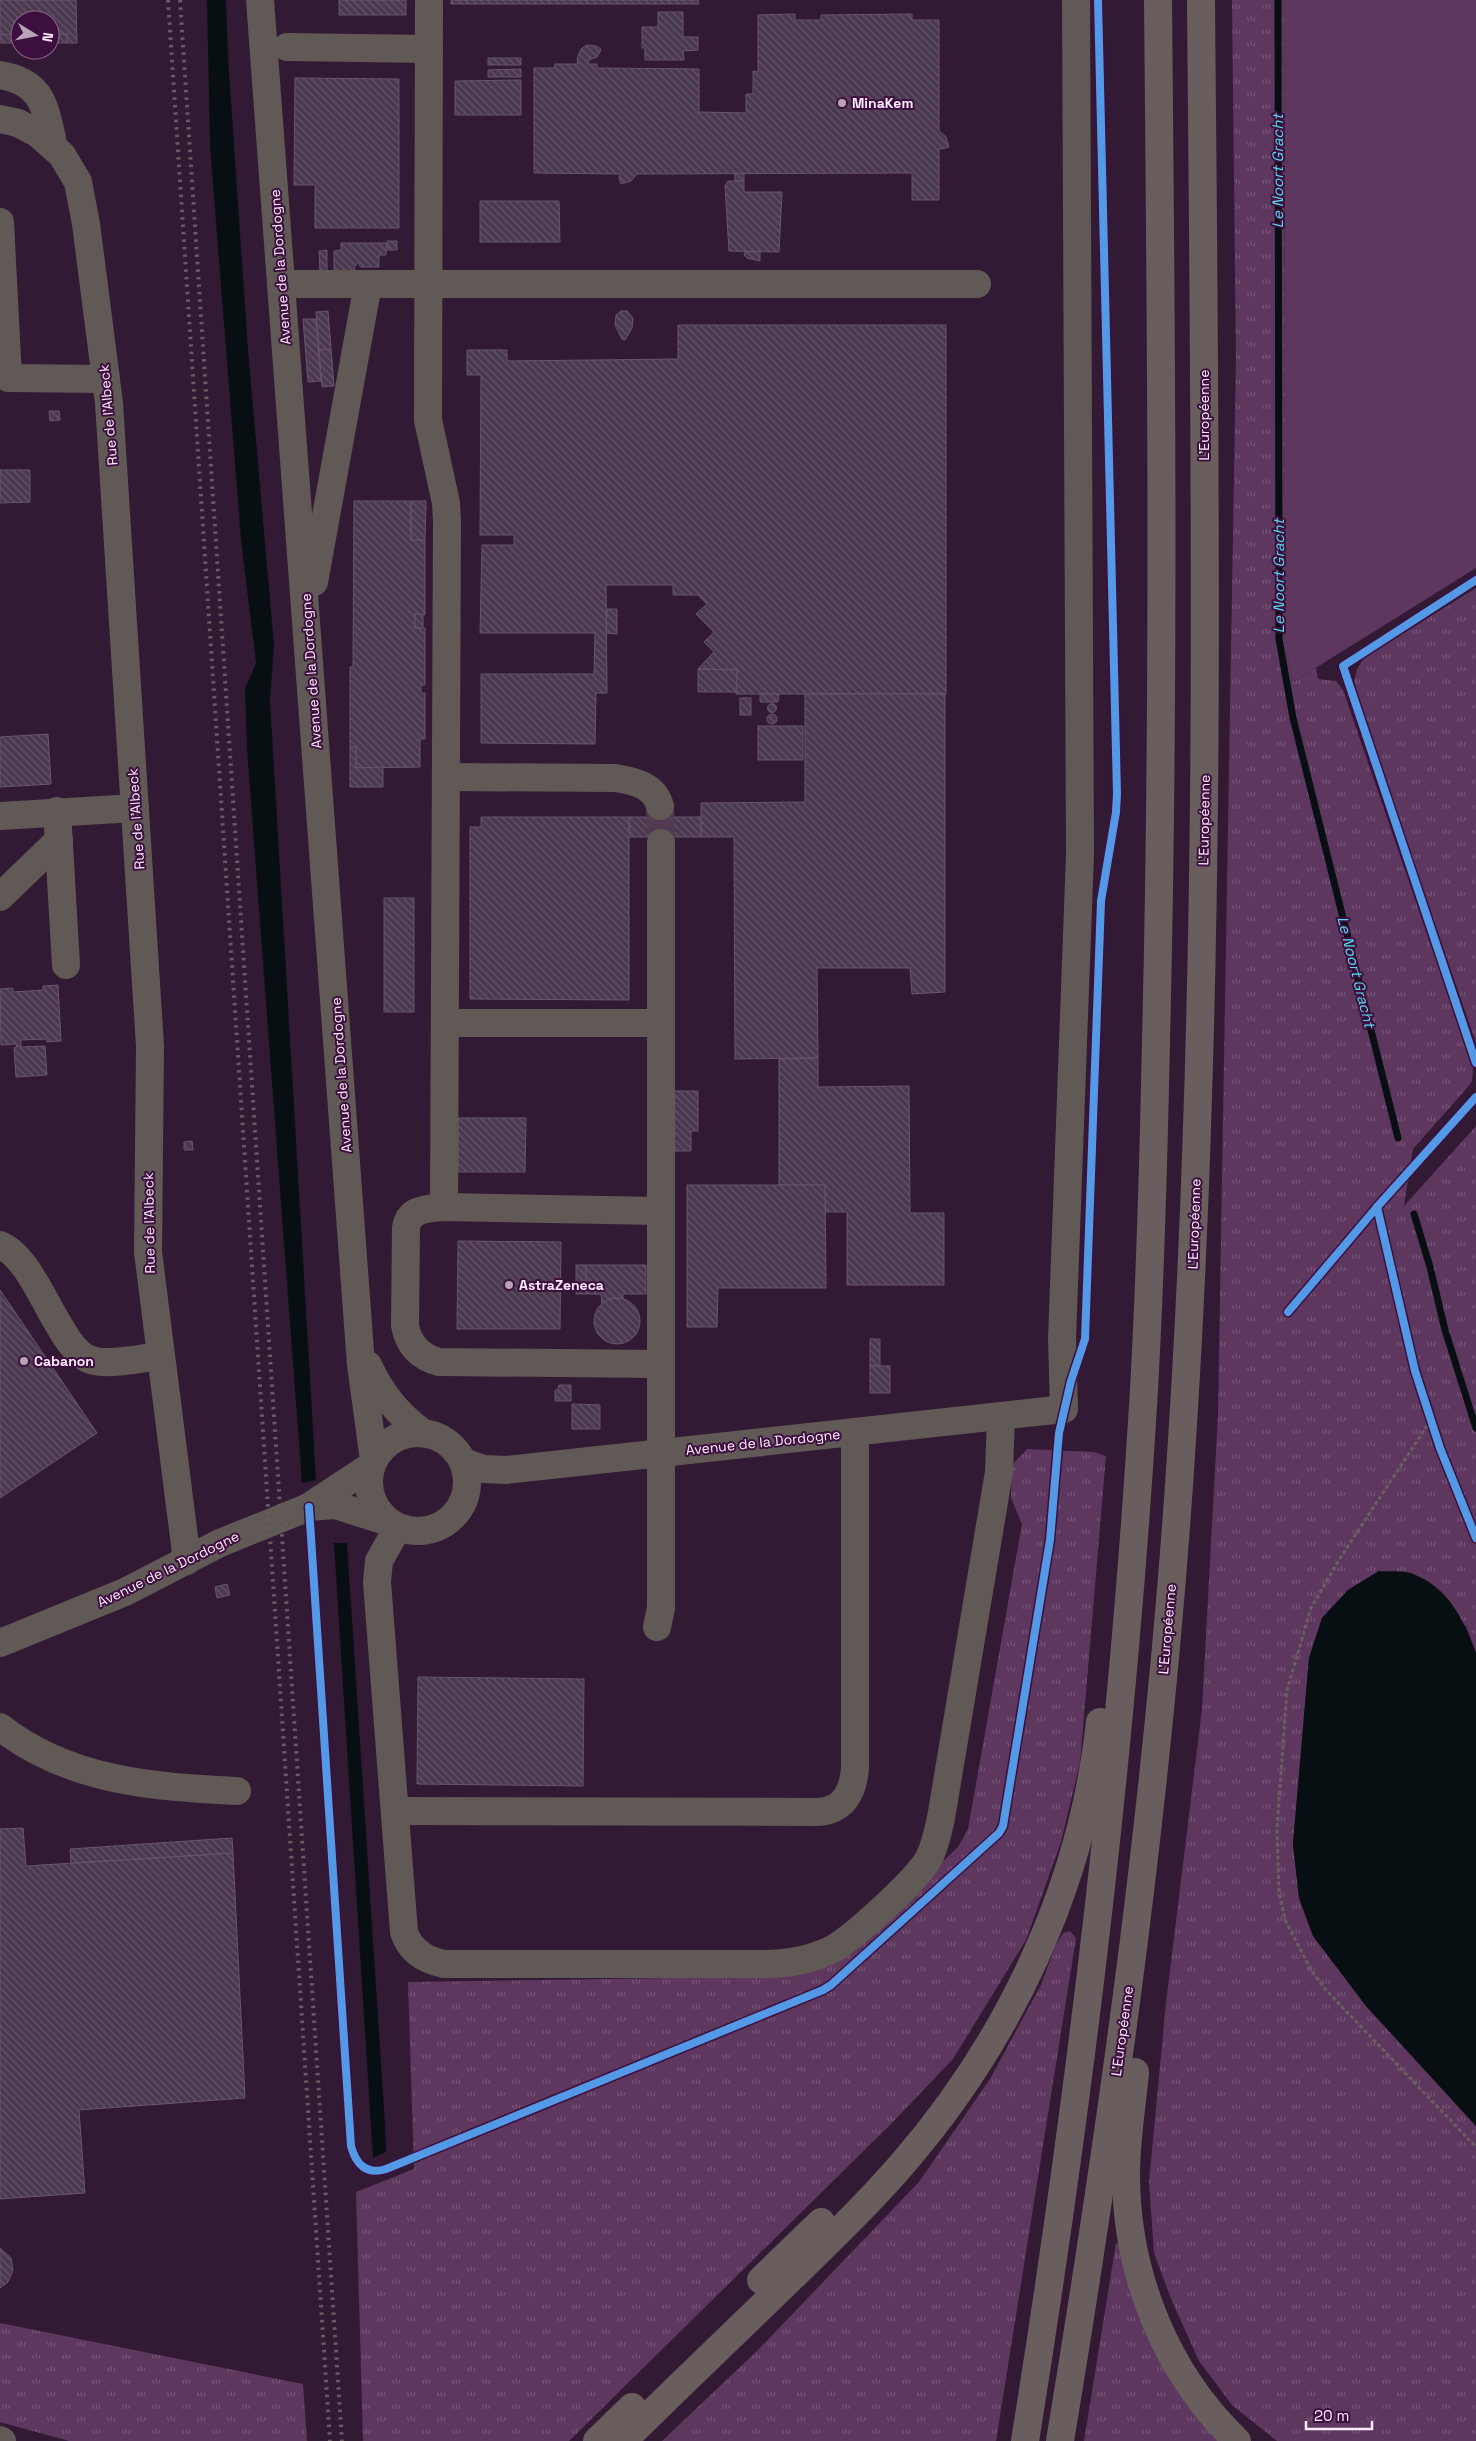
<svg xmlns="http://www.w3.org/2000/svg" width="1476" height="2441" font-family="'Space Grotesk',sans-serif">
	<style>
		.grass { fill: url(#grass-tufts) }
		.pitch { fill: #5e375f }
		.water { fill: #080f12 }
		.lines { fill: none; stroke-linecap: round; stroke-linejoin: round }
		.stream { stroke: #080f12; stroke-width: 7 }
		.building { fill: url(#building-back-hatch); stroke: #67556d }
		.minor-tunnel { stroke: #523a52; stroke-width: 28; stroke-dasharray: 28 14; stroke-linecap: butt }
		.path { stroke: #695f62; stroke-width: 3; stroke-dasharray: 4 2.5; stroke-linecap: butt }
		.minor { stroke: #615955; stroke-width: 28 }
		.highway { stroke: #6a5d5d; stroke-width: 28 }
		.rail { stroke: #695b62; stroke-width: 4; stroke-dasharray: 2.5 5; stroke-linecap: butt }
		.cycleway-casing { stroke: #3d0f3f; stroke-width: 11 }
		.cycleway { stroke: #5399e6; stroke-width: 8 }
		.poi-dot { fill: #b8a3b7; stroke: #3d0f3f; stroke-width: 2 }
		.labels { text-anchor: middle; stroke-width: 4; stroke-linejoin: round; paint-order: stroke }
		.poi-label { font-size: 14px; font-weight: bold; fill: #ffedfe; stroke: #3d0f3f; text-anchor: start }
		.street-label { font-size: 14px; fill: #ffedfe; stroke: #3d0f3f }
		.water-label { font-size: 15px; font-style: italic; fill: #52dcec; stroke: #3d0f3f }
	</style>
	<defs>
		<pattern id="grass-tufts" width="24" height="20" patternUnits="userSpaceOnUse" patternTransform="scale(1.25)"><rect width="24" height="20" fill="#5e375f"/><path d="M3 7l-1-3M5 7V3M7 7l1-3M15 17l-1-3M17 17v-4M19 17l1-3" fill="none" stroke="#765477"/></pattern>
		<pattern id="building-back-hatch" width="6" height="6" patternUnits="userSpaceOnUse" patternTransform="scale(1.25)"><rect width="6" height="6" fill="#4a384e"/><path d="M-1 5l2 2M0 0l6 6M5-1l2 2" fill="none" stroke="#655569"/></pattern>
	</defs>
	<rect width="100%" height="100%" fill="#331a34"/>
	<!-- grass -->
	<g class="grass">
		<polygon points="1232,0 1284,0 1285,441 1279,619 1293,682 1316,668 1318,679 1336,681 1343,690 1473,1068 1472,1081 1467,1088 1413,1149 1404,1206 1476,1126 1476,1653 1466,1626 1379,1571 1348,1590 1322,1618 1309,1658 1293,1844 1299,1898 1313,1936 1366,2006 1476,2126 1476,2441 1277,2441 1232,2405 1199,2361 1172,2301 1154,2253 1149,2182 1166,2003 1202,1709 1218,1414 1236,358"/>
		<polygon points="1476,588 1476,1043 1356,695 1354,682 1357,669 1364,658"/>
		<polygon points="1027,1449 1094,1452 1106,1456 1080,1763 1061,1842 1026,1940 953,2059 889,2126 569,2441 363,2441 356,2192 414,2169 408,1982 789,1976 837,1963 958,1847 968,1829 1022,1524 1011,1498 1012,1465"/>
		<polygon points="1070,1931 1076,1938 996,2441 662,2441 756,2352 919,2182 990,2079 1041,1985 1055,1947 1063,1933"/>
		<polygon points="1116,2243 1121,2244 1219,2441 1084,2441"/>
		<polygon points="0,2323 303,2384 307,2441 69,2441 0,2422"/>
	</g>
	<!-- pitch -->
	<polygon class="pitch" points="1284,0 1476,0 1476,568 1293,682 1279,619 1285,441"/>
	<!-- water -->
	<g class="water">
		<polygon points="207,0 226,0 228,57 248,350 274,645 270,700 316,1480 302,1483 247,749 245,689 256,663 241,540 210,146"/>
		<polygon points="334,1543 347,1543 385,2124 386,2152 373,2158"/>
		<path d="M1379,1571c10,1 25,-1 34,3 35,13 51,46 63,79v473l-110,-120 -53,-70 -14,-38 -6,-54 16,-186 13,-40 26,-28z"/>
	</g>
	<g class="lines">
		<!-- stream -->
		<g class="stream">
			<polyline points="1278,0 1279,639 1293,718 1398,1138"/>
			<polyline points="1414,1214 1430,1267 1445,1330 1476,1428"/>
		</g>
	</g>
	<!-- building -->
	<g class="building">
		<polygon points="0,0 76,0 77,43 67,43 67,34 50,34 50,20 20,20 20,34 0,35"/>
		<rect x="339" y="0" width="67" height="15"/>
		<polygon points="451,0 698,0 699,4 451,4"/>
		<polygon points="658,12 683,12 683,37 698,37 698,50 683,51 684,60 645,60 645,48 642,48 642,27 658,27"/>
		<polygon points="795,14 795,20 821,20 821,15 912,14 912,20 939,20 939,131 946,137 949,147 942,149 939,148 939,200 912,200 912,173 637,174 631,181 621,184 619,177 620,174 534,173 534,68 554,68 555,64 578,64 577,59 581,49 587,45 596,46 601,49 600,52 597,57 589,60 588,64 597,64 597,68 699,69 699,112 746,113 746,94 753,94 753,71 758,72 758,15"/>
		<polygon points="20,34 20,43 0,43 0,35"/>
		<rect x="50" y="34" width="17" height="9"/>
		<rect x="488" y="58" width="33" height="7"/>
		<polygon points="521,69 521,77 488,77 488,70"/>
		<polygon points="295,78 399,79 399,228 315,228 315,185 294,185"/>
		<polygon points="521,80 521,115 455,115 455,81"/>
		<polygon points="735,173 744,174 744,181 735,181"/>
		<polygon points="728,181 744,181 744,192 782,192 779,252 729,251 725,185"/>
		<polygon points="480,201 559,201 560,242 480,242"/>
		<polygon points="387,241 397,241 397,250 388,250"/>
		<polygon points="341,243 387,243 386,255 379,255 379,267 361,267 358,263 354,267 355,271 334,271 334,251 341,250"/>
		<polygon points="327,250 327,271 320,271 319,251"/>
		<polygon points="760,251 760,261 747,258 744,255 745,252"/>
		<polygon points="328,311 331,349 319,350 316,312"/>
		<polygon points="621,311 627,311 633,318 632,328 625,340 622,339 615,325 616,315"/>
		<polygon points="303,319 316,319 321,381 308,382"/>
		<polygon points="678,325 946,325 946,694 736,694 737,670 698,669 714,652 704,642 714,632 696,614 707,604 698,595 673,595 673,585 606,585 607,693 596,693 595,744 481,743 481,674 594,674 595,633 480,633 482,545 514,545 514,535 480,535 481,375 467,375 467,350 507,350 507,361 678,359"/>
		<polygon points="331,349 334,386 322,387 319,350"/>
		<polygon points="49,411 59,411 60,420 50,421"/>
		<polygon points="0,470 30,470 30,502 0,503"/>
		<polygon points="354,501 411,501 411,540 425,540 425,615 415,614 415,628 425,628 425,685 421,685 421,693 425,693 425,739 420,739 420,767 356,768 356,747 350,747 350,667 353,667"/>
		<polygon points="411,501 426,501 425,540 411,540"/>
		<polygon points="607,609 617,609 617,634 606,633"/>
		<rect x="415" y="614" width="8" height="14"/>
		<polygon points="698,669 737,670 736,692 698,692"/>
		<polygon points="760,694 779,694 778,702 760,702"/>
		<polygon points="805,694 945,694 945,992 912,994 910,968 817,968 818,1058 735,1059 734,837 701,837 701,803 805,802"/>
		<rect x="740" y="698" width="11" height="17"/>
		<circle cx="772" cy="708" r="4.5"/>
		<circle cx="772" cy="719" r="5"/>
		<rect x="758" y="726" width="45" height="34"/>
		<polygon points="48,734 51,784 0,787 0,737"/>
		<polygon points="350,747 356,747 356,768 383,767 383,787 350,787"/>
		<polygon points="481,817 629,817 629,1000 470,999 470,827 481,827"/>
		<polygon points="629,817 701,817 701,837 630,837"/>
		<rect x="384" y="898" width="30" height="114"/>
		<polygon points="58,985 61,1041 47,1042 46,1039 21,1040 21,1047 45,1046 47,1075 16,1077 14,1048 17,1047 16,1044 1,1045 0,989 13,988 13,992 43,990 43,986"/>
		<polygon points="818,1058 818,1087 909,1086 910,1213 944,1213 944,1285 847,1285 847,1212 825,1212 825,1185 779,1185 779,1059"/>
		<polygon points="674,1091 698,1091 698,1131 691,1131 691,1151 674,1151"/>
		<polygon points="458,1118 526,1118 525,1172 458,1172"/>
		<polygon points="192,1141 193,1150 184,1150 184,1142"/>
		<polygon points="687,1185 825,1185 826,1288 718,1288 717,1327 687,1327"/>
		<polygon points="458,1241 561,1242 560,1329 457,1329"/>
		<rect x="576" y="1265" width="10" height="29"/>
		<polygon points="586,1265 646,1265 646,1294 623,1294 623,1299 612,1298 602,1304 601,1294 586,1294"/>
		<polygon points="0,1290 97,1433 0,1498"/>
		<circle cx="617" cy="1321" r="23"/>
		<rect x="870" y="1339" width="10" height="27"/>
		<rect x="870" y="1366" width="20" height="27"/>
		<polygon points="559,1385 571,1385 571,1401 555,1401 555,1390 558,1390"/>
		<polygon points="572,1404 600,1405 600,1429 572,1429"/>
		<polygon points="227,1584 230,1595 217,1598 215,1587"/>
		<polygon points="418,1677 584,1679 583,1786 417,1784"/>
		<polygon points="23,1828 26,1866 233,1853 245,2098 79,2110 85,2193 0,2199 0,1829"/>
		<polygon points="232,1838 233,1853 71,1863 70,1849"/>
		<polygon points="0,2248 11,2258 13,2270 8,2282 0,2288"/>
	</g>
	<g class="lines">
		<!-- minor-tunnel -->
		<polyline class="minor-tunnel" points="660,806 661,843"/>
		<!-- path -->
		<polyline class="path" points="1431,1420 1340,1558 1311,1608 1287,1690 1277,1829 1279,1893 1286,1922 1311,1970 1326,1990 1476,2147"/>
		<!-- minor -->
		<g class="minor">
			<polyline points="260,0 361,1365 374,1460"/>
			<polyline points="429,0 428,420 446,503 447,522 444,1207"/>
			<polyline points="287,47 429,49"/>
			<path d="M0,75c45,7 45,35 54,72"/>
			<polyline points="0,119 18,123 37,133 62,155 78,182 86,224 109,403 150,1046 148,1252 187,1561"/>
			<polyline points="0,222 8,378 106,379"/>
			<polyline points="281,284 977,284"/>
			<polyline points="314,582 368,284"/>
			<path d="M446,777l169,1c19,3 39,7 45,28"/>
			<polyline points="57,811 66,965"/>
			<polyline points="0,816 135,808"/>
			<polyline points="0,897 59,840"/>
			<polyline points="445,1023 660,1023"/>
			<path d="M660,1211l-216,-4c-17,2 -35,1 -38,21l-1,97c3,20 15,32 34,37l221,2"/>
			<path d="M0,1245c37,14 58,105 91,115 17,6 51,-2 69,-4"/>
			<path d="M368,1365c13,29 30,49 55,68"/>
			<circle cx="418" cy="1482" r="49"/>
			<polyline points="463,1462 484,1469 506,1470 1064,1409 1062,1339 1080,854 1076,0"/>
			<polyline points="310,1506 371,1466"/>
			<path d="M398,1527l-19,34 -2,21 27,350c6,19 21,28 40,32h321c23,0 45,-4 66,-14 21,-11 87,-71 98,-92 6,-12 9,-26 12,-40l58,-346 2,-56"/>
			<polyline points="657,1627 661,1608 661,843"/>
			<polyline points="0,1643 125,1592 220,1543 309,1507 335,1505 389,1522"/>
			<path d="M0,1727c69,54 153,60 237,64"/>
			<path d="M395,1811l422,1c26,-1 36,-19 38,-44v-336"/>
			<polyline points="0,2440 2,2441"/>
		</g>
		<!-- highway -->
		<g class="highway">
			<path d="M1135,2072c-3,34 -9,68 -9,102 0,99 39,198 111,267"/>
			<polyline points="761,2280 821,2222"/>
			<polyline points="597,2441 632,2407"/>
			<path d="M623,2441c54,-53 108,-105 163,-158 40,-39 81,-78 118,-121 106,-123 179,-278 196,-440"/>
			<path d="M1025,2441c56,-348 98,-699 119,-1051 8,-147 11,-295 14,-443 6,-315 3,-631 0,-947"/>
			<path d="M1060,2441c55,-332 101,-665 122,-1001 31,-480 23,-960 19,-1440"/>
		</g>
		<!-- rail -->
		<g class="rail">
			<polyline points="168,0 330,2441"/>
			<polyline points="180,0 342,2441"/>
		</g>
		<defs>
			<g id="cycleway">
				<polyline points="1476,580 1343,666 1476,1063"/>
				<polyline points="1377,1207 1415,1371 1440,1448 1476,1538"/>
				<polyline points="1288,1312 1377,1207 1476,1097"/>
				<path d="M309,1507l42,639c5,19 16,29 35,23l437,-179 8,-5 168,-152 4,-7 47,-286 9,-107 12,-52 14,-42 16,-438 15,-89 1,-18 -19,-794"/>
			</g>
		</defs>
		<!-- cycleway casing -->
		<use href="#cycleway" class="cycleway-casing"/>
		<!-- cycleway -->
		<use href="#cycleway" class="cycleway"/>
	</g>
	<!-- markers -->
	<g class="poi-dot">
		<circle cx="842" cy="103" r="5"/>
		<circle cx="509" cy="1285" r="5"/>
		<circle cx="24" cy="1361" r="5"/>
	</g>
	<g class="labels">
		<!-- poi labels -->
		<g class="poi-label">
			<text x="852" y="108">MinaKem</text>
			<text x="519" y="1290">AstraZeneca</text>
			<text x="34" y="1366">Cabanon</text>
		</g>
		<!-- street labels -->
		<g class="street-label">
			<text transform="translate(280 267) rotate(-94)" y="5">Avenue de la Dordogne</text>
			<text transform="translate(108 415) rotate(-95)" y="5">Rue de l'Albeck</text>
			<text transform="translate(1204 415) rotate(-90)" y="5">L'Européenne</text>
			<text transform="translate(311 671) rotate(-94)" y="5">Avenue de la Dordogne</text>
			<text transform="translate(136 819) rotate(-94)" y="5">Rue de l'Albeck</text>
			<text transform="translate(1204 820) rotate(-89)" y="5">L'Européenne</text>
			<text transform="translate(341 1075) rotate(-94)" y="5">Avenue de la Dordogne</text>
			<text transform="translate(149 1223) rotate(-91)" y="5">Rue de l'Albeck</text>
			<text transform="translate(1194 1224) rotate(-88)" y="5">L'Européenne</text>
			<text transform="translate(763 1442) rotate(-6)" y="5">Avenue de la Dordogne</text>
			<text transform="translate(168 1569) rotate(-26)" y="5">Avenue de la Dordogne</text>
			<text transform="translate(1167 1629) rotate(-85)" y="5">L'Européenne</text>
			<text transform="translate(1122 2031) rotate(-82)" y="5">L'Européenne</text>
		</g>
		<!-- water labels -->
		<g class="water-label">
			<text transform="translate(1278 171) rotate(-90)" y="5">Le Noort Gracht</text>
			<text transform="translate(1279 576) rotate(-90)" y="5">Le Noort Gracht</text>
			<text transform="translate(1356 972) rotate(76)" y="5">Le Noort Gracht</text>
		</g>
	</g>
	<!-- north arrow -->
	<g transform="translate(35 35) rotate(100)"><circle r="24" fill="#3d0f3f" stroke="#8b688b"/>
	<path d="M0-4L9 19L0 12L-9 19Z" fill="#b8a3b7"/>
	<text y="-8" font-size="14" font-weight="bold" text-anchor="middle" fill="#ffedfe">N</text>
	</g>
	<!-- scale -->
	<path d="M1306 2421v8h66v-8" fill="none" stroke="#ffedfe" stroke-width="2.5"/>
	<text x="1314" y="2421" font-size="15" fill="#ffedfe" stroke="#3d0f3f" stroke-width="4" paint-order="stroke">20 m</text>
</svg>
